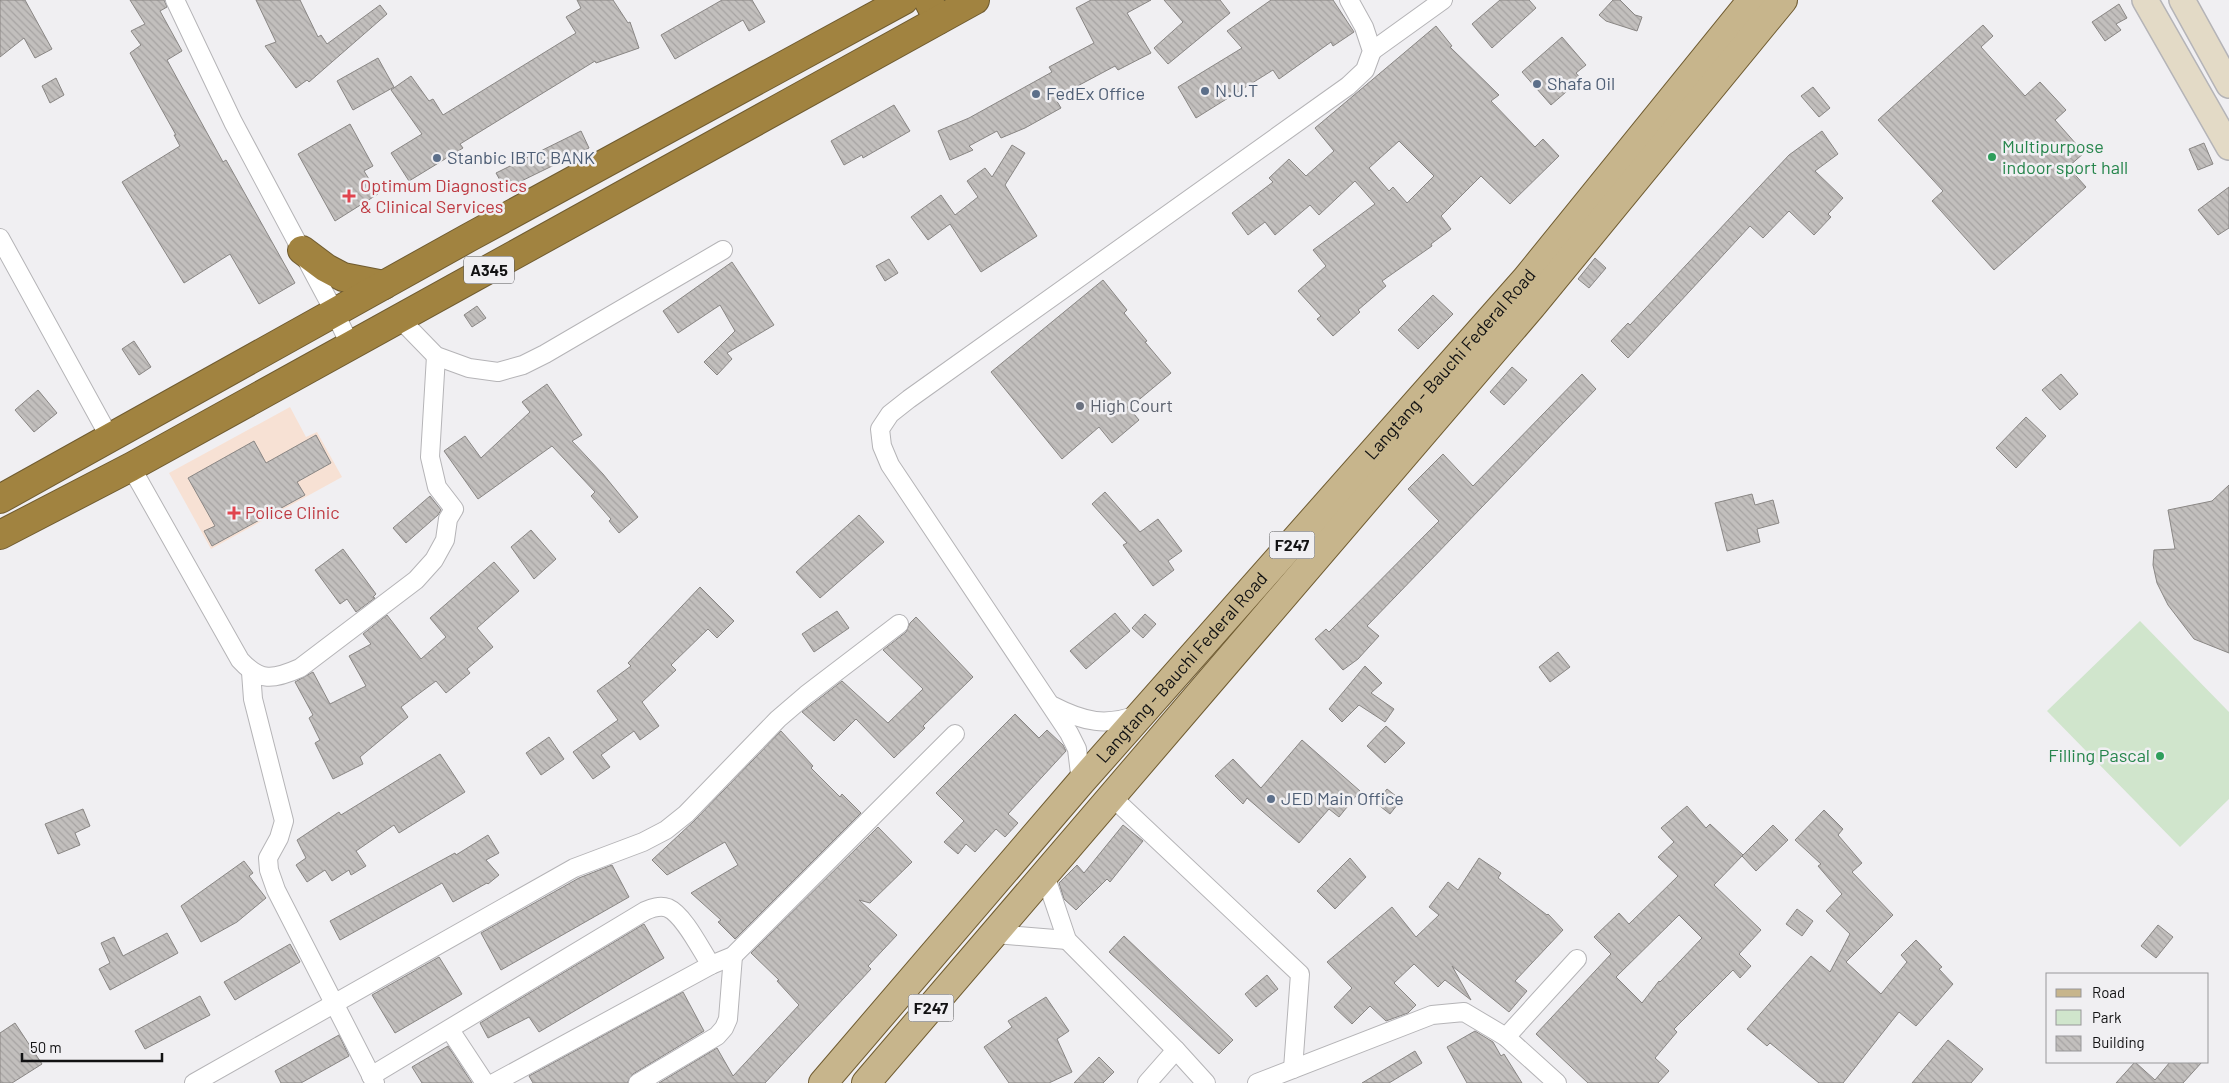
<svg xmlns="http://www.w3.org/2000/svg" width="2229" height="1083" font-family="Barlow,sans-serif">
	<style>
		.medical { fill: #f7e1d4 }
		.green { fill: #d0e5cc }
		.building { fill: url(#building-back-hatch); stroke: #898684; fill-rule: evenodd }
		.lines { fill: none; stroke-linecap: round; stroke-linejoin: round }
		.street-casing { stroke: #b5b4b7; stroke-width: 20 }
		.secondary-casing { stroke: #b5b4b7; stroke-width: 28 }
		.primary-casing { stroke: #6f5b30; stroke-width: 30 }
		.highway-casing { stroke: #6f5b30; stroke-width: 30 }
		.street { stroke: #fff; stroke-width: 18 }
		.secondary { stroke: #e3dac6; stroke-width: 25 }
		.primary { stroke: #c7b58c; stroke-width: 28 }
		.highway { stroke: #a18340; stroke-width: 28 }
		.service-dot { fill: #5c6f8a; stroke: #f0eff2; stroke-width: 2 }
		.leisure-dot { fill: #2e9e5b; stroke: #f0eff2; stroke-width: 2 }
		.health-dot { fill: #e0444e; stroke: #f0eff2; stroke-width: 2 }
		.worship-dot { fill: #6b7280; stroke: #f0eff2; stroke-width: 2 }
		.labels { text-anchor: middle; stroke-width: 5; stroke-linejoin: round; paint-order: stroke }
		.shield { fill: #f0eff2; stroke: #555456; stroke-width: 1 }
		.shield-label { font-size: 16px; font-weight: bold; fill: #121213 }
		.service-label { font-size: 18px; fill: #4e5e75; stroke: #f0eff2; text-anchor: start }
		.leisure-label { font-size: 18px; fill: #27864d; stroke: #f0eff2; text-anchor: start }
		.health-label { font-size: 18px; fill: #be3a42; stroke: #f0eff2; text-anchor: start }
		.street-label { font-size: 18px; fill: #121213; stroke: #f0eff2 }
		.worship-label { font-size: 18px; fill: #5b616d; stroke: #f0eff2; text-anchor: start }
	</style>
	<defs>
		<pattern id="building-back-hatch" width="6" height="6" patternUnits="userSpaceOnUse" patternTransform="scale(1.25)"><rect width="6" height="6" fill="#c2bfbd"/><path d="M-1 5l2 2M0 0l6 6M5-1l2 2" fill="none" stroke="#a6a3a2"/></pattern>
	</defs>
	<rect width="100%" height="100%" fill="#f0eff2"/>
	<!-- medical -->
	<polygon class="medical" points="290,407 306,437 317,432 342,477 211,549 169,473"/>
	<!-- green -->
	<polygon class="green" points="2140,621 2229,712 2229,799 2180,847 2047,711"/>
	<!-- building -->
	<g class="building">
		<polygon points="0,0 25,0 52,49 35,58 24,38 0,57"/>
		<polygon points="130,0 164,0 167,7 160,11 182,51 167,60 223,162 226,160 295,283 259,304 230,254 184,283 122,182 180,146 174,135 176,135 130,53 141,45 131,31 145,24"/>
		<polygon points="256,0 300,0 318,37 321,35 327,44 380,5 387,14 309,82 307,80 296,88 265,46 276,42"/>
		<polygon points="577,0 613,0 628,23 630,22 639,48 596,63 595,61 460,144 463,148 409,181 391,153 422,134 391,90 411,76 429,101 433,99 443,115 576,33 566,17 581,8"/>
		<polygon points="722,0 752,0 765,22 749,31 743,20 675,59 661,35"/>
		<polygon points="1091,0 1151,0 1127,13 1151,53 1118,70 1115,66 1055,98 1061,108 1025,128 1001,138 997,131 969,146 973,150 950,160 938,131 969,118 1052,72 1049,67 1094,43 1076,8"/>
		<polygon points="1164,0 1220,0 1230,13 1168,64 1154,48 1183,22"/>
		<polygon points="1271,0 1333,0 1354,32 1333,46 1331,42 1279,79 1273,70 1196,118 1178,87 1242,48 1227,31"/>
		<polygon points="1500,0 1529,0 1536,8 1492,48 1472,24"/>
		<polygon points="1613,0 1620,0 1635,15 1642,17 1637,31 1606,21 1599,15"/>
		<polygon points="2119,4 2127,18 2116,24 2121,30 2105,41 2092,22"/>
		<polygon points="1983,25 1993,36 1981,47 2025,96 2040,82 2066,110 2055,120 2084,153 2068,167 2086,187 1994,270 1932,201 1943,191 1878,120"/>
		<path d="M1436,26l16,20 -2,1 49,48 -8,6 44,46 8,-8 16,17 -49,48 -29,-28 -40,40 10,13 -20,15 1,2 -50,35 4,5 -28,24 2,2 -27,24 -16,-17 4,-3 -23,-25 28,-25 -13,-16 62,-46 -20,-23 -36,34 -9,-10 -35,30 -10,-13 -17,13 -16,-22 41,-31 -4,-4 20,-19 17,17 28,-25 -19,-23zM1399,141l35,35 -27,27 -14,-16 -4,4 -20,-23z"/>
		<polygon points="1562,37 1586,65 1576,73 1581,79 1551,105 1522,72"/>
		<polygon points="378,58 394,87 353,110 337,81"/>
		<polygon points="56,78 64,95 50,103 42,86"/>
		<polygon points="1813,87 1830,108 1819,117 1801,96"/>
		<polygon points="894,105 910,131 863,158 862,155 844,165 831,141"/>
		<polygon points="350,124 373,166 364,171 378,194 335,221 298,154"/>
		<polygon points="581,131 589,148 505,189 496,173"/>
		<polygon points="1822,131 1838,154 1815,171 1843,198 1828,214 1831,217 1814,235 1789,211 1763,238 1750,226 1628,358 1611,341 1628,323 1630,325 1789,155"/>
		<polygon points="2204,143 2213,164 2198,170 2189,149"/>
		<polygon points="1012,145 1025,153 1005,185 1037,236 981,272 950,224 928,240 911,217 941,195 955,215 978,197 967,181 985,168 992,177"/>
		<polygon points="2229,187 2229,228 2218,235 2198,210"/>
		<polygon points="1595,258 1606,268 1589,288 1578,279"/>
		<polygon points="889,259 898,273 885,281 876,266"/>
		<polygon points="732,262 774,325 727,353 732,359 717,375 704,362 735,331 720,305 678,333 663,311"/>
		<polygon points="1103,280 1127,310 1124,313 1147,341 1145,342 1171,373 1129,408 1139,420 1112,443 1099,427 1062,459 991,372"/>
		<polygon points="1433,295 1453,314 1418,349 1398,330"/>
		<polygon points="477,306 486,318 472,327 464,315"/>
		<polygon points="134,341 151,367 139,375 122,349"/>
		<polygon points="1512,367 1527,380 1504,405 1490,392"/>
		<polygon points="1582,374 1596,389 1367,626 1379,636 1358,659 1343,670 1315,639 1326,629 1329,632 1439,521 1408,489 1443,454 1473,486"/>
		<polygon points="2061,374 2078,394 2060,410 2042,390"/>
		<polygon points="547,384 582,435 572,441 603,474 638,517 619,533 609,521 611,519 591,496 595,492 552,446 478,499 444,451 465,436 481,458 530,412 522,402"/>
		<polygon points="38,390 57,413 34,432 15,410"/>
		<polygon points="2026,417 2046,436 2016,468 1996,448"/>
		<polygon points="316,435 331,463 297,482 305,495 212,546 204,531 215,526 188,478 254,441 266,463"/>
		<polygon points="2229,485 2229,653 2194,639 2168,605 2157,583 2153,565 2154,550 2175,549 2168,510 2212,501"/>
		<polygon points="1105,492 1140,532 1158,519 1182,551 1168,561 1174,570 1153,586 1123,545 1127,543 1092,504"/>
		<polygon points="1752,494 1755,505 1773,500 1779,523 1757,529 1760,542 1727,551 1715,503"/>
		<polygon points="430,496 441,510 438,515 406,543 393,528"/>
		<polygon points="859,515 884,542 820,598 796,572"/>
		<polygon points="531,530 556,559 534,579 511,547"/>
		<polygon points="343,549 376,594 373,597 375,598 356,612 347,599 340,604 315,570"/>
		<polygon points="494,562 519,591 477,628 493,647 467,669 470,673 446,693 436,681 401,707 408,717 360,757 363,764 333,779 315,743 320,740 309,718 313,715 295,682 313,672 330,704 366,686 349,656 371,644 363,634 387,615 421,659 446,637 430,618"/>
		<polygon points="700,587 734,621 717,638 708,629 671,665 676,670 642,702 659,726 640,740 634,731 601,755 610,767 593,779 573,752 618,720 597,691 631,666 628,663"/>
		<polygon points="837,611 849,628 814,652 802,634"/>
		<polygon points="1115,613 1130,631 1086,669 1070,651"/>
		<polygon points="1145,614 1156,624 1143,638 1132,628"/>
		<polygon points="916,617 973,677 923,726 925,728 894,758 856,719 834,741 802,712 842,681 888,723 923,689 883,650 906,632 910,623"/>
		<polygon points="1558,652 1570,667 1550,682 1539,667"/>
		<polygon points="1365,666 1382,683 1371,693 1394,709 1385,722 1359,705 1342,722 1329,709"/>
		<polygon points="1015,714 1039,738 1047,730 1063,745 1066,751 1008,814 1018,823 1005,837 996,829 975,852 966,844 958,854 944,842 964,821 936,793"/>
		<polygon points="1386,726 1405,743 1385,763 1367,746"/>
		<polygon points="781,731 813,766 811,768 840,797 842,794 861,813 735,939 718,922 721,920 691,893 738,865 725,842 667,875 652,860 694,821"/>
		<polygon points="549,737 564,759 541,775 526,753"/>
		<polygon points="1302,740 1360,791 1339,817 1329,809 1299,843 1247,798 1243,804 1215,776 1233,759 1261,788"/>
		<polygon points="440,754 465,792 399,833 394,825 356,851 366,866 351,875 349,870 332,881 325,870 307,882 296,865 306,858 297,840 339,812 341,815"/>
		<polygon points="1387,789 1401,800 1390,814 1376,803"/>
		<path d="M1687,806l19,22 4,-4 33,31 -29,30 47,45 -22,24 12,12 -11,12 -7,-8 -59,59 3,3 -22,26 14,13 -11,12h-70l-52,-49 75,-80 -17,-17 25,-24 10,11 49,-48 -20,-19 16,-15 -13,-14zM1679,915l23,23 -42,44 -1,-1 -17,22 -26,-26z"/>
		<polygon points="83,809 90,826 75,833 80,845 58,854 45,824"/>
		<polygon points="1824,810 1843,829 1838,835 1862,863 1852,872 1893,915 1846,962 1881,994 1907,962 1901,955 1916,940 1942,967 1939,969 1953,984 1916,1026 1899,1012 1843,1083 1819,1083 1770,1043 1767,1046 1747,1029 1811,956 1830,972 1850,934 1826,911 1842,894 1818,866 1821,864 1795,840"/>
		<polygon points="1123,825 1143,841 1110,882 1107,879 1076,910 1064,899 1059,883 1077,865 1084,873"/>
		<polygon points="1773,825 1788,840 1756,871 1742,856"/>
		<polygon points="878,827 912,862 870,903 859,900 897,935 868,966 871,969 765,1083 659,1083 717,1048 733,1076 799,1005 777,981 779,980 751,953"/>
		<polygon points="488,835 499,853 486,860 499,875 488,884 487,883 453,902 442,883 340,940 330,921 455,853 456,855"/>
		<polygon points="1350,858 1366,877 1335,909 1317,891"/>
		<polygon points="1479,858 1501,873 1498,878 1547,915 1548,914 1563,930 1515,981 1527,991 1509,1012 1452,966 1471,1000 1445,980 1438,987 1414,964 1394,983 1416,1005 1408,1013 1386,1021 1370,1006 1352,1024 1334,1007 1352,988 1327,962 1392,907 1416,937 1439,915 1429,907 1448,882 1458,890"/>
		<polygon points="244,861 253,873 249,876 266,898 237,922 201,942 181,906"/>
		<polygon points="612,865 629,897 501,970 481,933 579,878"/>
		<polygon points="1797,909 1813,921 1802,936 1786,924"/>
		<polygon points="644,924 664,958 539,1032 529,1017 488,1038 480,1023"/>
		<polygon points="2158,925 2173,937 2156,958 2141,946"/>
		<polygon points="167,933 178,953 110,990 99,969 110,963 101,943 114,937 123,956"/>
		<polygon points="1124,936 1233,1040 1219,1054 1109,952"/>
		<polygon points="290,944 300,962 235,1000 224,982"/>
		<polygon points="439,957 462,994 395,1033 372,995"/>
		<polygon points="1267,975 1278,989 1256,1007 1245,994"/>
		<polygon points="683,992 704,1031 633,1074 627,1083 533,1083 529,1076"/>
		<polygon points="200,996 210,1015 145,1049 135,1031"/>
		<polygon points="1046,997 1069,1031 1057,1039 1072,1072 1049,1083 1009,1083 984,1047 1012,1027 1008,1021"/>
		<polygon points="15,1023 42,1064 12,1083 0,1083 0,1033"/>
		<polygon points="1475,1031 1493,1042 1501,1056 1504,1054 1522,1083 1467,1083 1447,1047"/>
		<polygon points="339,1035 349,1056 301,1083 281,1083 275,1071"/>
		<polygon points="1948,1040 1983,1069 1971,1083 1912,1083"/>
		<polygon points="448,1046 472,1083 422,1083 412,1067"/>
		<polygon points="1415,1051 1422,1063 1389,1083 1362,1083"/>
		<polygon points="1099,1057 1114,1072 1103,1083 1074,1083"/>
		<polygon points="2135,1062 2155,1080 2170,1062 2202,1062 2183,1083 2116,1083"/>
	</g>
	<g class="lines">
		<defs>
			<g id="street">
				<polyline points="175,0 233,122 335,313 350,345"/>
				<polyline points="1372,51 1443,0"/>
				<polyline points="0,238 110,438"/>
				<polyline points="400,319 436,356 469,368 498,372 523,365 545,354 723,250"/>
				<path d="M131,467l109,193c20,22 33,20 60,8l116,-88 18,-20 11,-20 3,-21 6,-10 -17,-22 -7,-30 6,-101"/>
				<polyline points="251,672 253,699 284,821 279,838 268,858 269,870 276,890 375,1083"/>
				<path d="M1053,706c31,16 53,21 87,8"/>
				<polyline points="1081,782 1077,749 1069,733 890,465 882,446 880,429 890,414 909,399 1348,86 1365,70 1372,51 1364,27 1349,0"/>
				<polyline points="1112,797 1300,974 1293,1069"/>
				<polyline points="1045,875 1067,940 1176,1050 1206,1083"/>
				<polyline points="996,934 1067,940"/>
				<polyline points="450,1030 485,1083"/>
				<polyline points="1506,1037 1577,959"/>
				<path d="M371,1076l274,-165c7,-3 15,-6 23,-3 16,7 33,42 43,57"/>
				<polyline points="194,1083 574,868 643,842 666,830 686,814 778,719 806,695 899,624"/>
				<polyline points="494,1083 711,965 733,956 955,734"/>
				<polyline points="638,1083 717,1036 724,1028 728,1019 733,956"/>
				<polyline points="1147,1083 1176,1050"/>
				<polyline points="1257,1083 1432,1015 1464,1012 1506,1037 1557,1083"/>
			</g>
			<g id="secondary">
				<polyline points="2145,0 2229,147"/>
				<polyline points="2182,0 2229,85"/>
			</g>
			<g id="primary">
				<path id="s1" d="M823,1083l258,-301 445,-503 226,-279"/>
				<polyline points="866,1083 1532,306 1783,0"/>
			</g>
			<g id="highway">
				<polyline points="928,0 938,20"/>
				<polyline points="302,250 326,268 343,277 384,285"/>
				<polyline points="0,499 468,238 904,0"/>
				<polyline points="0,535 131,467 975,0"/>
			</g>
		</defs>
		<!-- street casing -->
		<use href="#street" class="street-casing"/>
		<!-- secondary casing -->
		<use href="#secondary" class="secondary-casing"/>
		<!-- primary casing -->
		<use href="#primary" class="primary-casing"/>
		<!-- highway casing -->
		<use href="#highway" class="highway-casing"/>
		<!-- street -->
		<use href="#street" class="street"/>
		<!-- secondary -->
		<use href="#secondary" class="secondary"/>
		<!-- primary -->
		<use href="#primary" class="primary"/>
		<!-- highway -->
		<use href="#highway" class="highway"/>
	</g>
	<!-- markers -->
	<g class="service-dot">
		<circle cx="1537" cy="84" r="5"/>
		<circle cx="1205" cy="91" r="5"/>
		<circle cx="1036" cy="94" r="5"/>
		<circle cx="437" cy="158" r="5"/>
		<circle cx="1271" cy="799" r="5"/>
	</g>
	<g class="leisure-dot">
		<circle cx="1992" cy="157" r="5"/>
		<circle cx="2160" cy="756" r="5"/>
	</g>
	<g class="health-dot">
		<path d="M346.5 188.5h5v5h5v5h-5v5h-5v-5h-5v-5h5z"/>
		<path d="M231.5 505.5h5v5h5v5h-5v5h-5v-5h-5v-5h5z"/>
	</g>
	<circle class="worship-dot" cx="1080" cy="406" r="5"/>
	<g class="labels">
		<!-- shield labels -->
		<g class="shield">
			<rect x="464" y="256.5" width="50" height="27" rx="4"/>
			<rect x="1269.5" y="531.5" width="45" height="27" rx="4"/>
			<rect x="908.5" y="994.5" width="45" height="27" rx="4"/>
		</g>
		<g class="shield-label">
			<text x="489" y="276">A345</text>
			<text x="1292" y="551">F247</text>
			<text x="931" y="1014">F247</text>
		</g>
		<!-- service labels -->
		<g class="service-label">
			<text x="1547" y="90">Shafa Oil</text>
			<text x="1215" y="97">N.U.T</text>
			<text x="1046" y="100">FedEx Office</text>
			<text x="447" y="164">Stanbic IBTC BANK</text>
			<text x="1281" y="805">JED Main Office</text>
		</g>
		<!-- leisure labels -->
		<g class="leisure-label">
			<text x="2002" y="153">Multipurpose<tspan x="2002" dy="21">indoor sport hall</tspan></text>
			<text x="2150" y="762" text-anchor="end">Filling Pascal</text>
		</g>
		<!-- health labels -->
		<g class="health-label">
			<text x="360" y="192">Optimum Diagnostics<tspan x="360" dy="21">&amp; Clinical Services</tspan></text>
			<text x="245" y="519">Police Clinic</text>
		</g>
		<!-- street labels -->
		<g class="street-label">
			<text dy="6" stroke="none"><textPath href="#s1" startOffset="954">Langtang - Bauchi Federal Road</textPath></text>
			<text dy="6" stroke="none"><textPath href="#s1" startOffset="549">Langtang - Bauchi Federal Road</textPath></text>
		</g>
		<!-- worship labels -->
		<g class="worship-label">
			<text x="1090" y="412">High Court</text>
		</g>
	</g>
	<!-- legend -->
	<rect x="2046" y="973" width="162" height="90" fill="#f0eff2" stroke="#979799"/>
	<rect x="2056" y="989" width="25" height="8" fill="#c7b58c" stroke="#979799"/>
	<text x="2092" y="998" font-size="15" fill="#121213">Road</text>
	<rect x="2056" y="1010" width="25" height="15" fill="#d0e5cc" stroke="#979799"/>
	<text x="2092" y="1023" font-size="15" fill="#121213">Park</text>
	<rect x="2056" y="1036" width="25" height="15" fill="url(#building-back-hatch)" stroke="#979799"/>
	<text x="2092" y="1048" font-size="15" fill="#121213">Building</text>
	<!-- scale -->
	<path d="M22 1053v8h140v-8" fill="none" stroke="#121213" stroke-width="2.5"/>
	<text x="30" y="1053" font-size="15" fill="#121213" stroke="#f0eff2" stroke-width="4" paint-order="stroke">50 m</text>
</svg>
